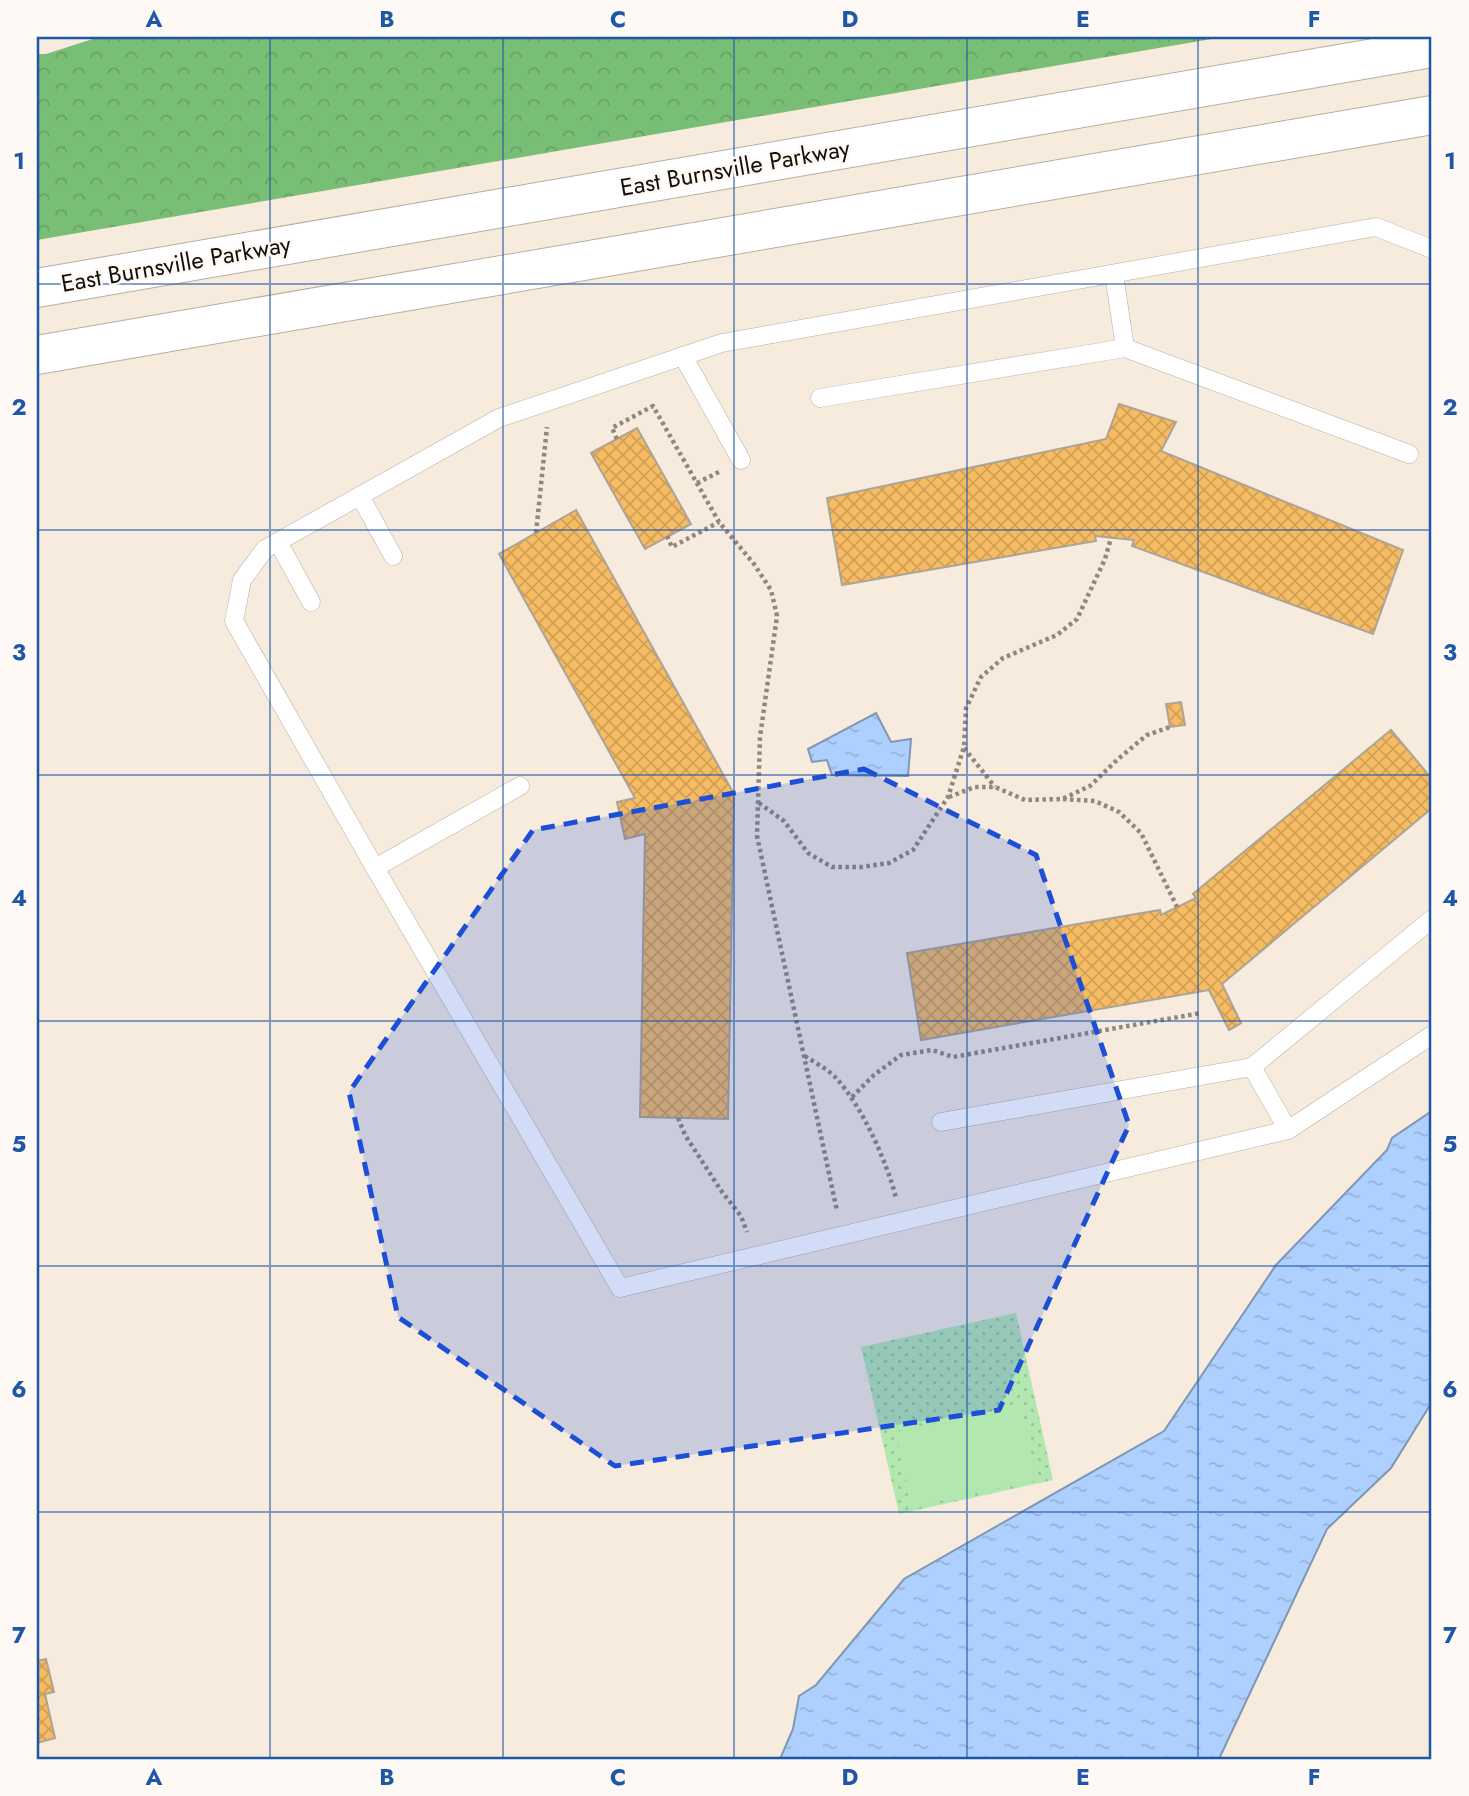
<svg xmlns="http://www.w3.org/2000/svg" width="1469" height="1796" font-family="Jost,sans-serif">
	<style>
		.grass { fill: url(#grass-dots) }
		.forest { fill: url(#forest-crowns) }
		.garden { fill: #b3e7b0 }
		.water { fill: url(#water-ripples); stroke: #7f96b5; stroke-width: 2 }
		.building { fill: url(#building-cross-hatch); stroke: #ada396; stroke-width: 2 }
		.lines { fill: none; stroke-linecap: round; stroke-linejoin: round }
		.service-casing { stroke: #b8aea0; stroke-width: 19 }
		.tertiary-casing { stroke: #b8aea0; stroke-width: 40 }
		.path { stroke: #90887f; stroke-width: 4.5; stroke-dasharray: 3.5 3.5; stroke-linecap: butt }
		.service { stroke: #fff; stroke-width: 18 }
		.tertiary { stroke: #fff; stroke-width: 38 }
		.marked { fill: #1d4ed8; fill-opacity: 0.2; stroke: #1d4ed8; stroke-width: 5; stroke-dasharray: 14 9; stroke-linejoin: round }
		.grid { fill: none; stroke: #1e56a8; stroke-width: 2; stroke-opacity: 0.55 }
		.labels { text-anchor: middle; stroke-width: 5; stroke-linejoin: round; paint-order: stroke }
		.street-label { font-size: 24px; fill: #120e0a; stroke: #fef9f4 }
		.neatline { fill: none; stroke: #1e56a8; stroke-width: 2.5 }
		.grid-label { font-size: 23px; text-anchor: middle; font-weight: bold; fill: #1e56a8 }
	</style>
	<defs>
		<pattern id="grass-dots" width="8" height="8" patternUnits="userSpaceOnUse" patternTransform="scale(1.75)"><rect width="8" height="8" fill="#b3e7b0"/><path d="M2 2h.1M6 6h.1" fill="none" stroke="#99c596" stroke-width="1.8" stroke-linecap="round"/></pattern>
		<pattern id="forest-crowns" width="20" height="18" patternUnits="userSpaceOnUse" patternTransform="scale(1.75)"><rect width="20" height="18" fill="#79be75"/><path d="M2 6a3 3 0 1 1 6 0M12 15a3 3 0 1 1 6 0" fill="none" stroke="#68a264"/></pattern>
		<pattern id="water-ripples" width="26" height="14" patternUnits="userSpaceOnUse" patternTransform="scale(1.75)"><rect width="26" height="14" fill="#aed0fe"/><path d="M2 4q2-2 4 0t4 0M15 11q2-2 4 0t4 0" fill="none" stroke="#95b1d8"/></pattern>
		<pattern id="building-cross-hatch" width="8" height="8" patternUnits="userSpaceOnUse" patternTransform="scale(1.75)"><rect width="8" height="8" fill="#f6bc64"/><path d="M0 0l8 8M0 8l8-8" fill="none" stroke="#d2a055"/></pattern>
	</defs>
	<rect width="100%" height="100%" fill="#f6ebdd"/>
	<!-- grass -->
	<polygon class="grass" points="1016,1313 1053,1480 899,1514 861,1347"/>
	<!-- forest -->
	<polygon class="forest" points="99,37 1223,37 37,240 37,54 46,54"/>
	<!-- garden -->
	<polygon class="garden" points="1021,1405 1037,1480 912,1507 896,1432"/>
	<!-- water -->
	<g class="water">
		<polygon points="876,713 891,742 911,739 908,776 832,775 827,760 812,762 808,749"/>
		<polygon points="1432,1111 1432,1402 1391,1468 1327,1529 1219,1759 780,1759 793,1729 799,1696 816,1685 904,1579 1164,1431 1276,1265 1387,1150 1392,1138"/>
	</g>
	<!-- building -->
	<g class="building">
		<polygon points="1119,404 1176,422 1161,451 1403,550 1373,634 1132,546 1134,540 1095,536 1096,541 842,585 827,498 1106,439"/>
		<polygon points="637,428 691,524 645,549 591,453"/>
		<polygon points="576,510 734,794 728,1119 640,1117 645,834 625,839 617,802 635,798 499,554"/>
		<polygon points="1181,702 1185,725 1170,727 1166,704"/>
		<polygon points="1391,730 1432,779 1432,808 1222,984 1241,1023 1229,1030 1209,990 921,1040 907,953 1160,910 1161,915 1196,898 1193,894"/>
		<polygon points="46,1659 54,1692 45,1694 55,1738 37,1743 37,1661"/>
	</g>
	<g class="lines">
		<defs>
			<g id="service">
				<polyline points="1432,249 1376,227 722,343 499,418 265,549 242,580 234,621 375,868 620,1288 1288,1130 1432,1035"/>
				<polyline points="1114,274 1125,348"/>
				<polyline points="683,356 741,460"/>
				<polyline points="820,398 1125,348 1409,454"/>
				<polyline points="360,496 393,556"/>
				<polyline points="278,542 311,602"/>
				<polyline points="375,868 520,786"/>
				<polyline points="1252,1067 1288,1130"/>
				<polyline points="941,1122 1252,1067 1432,919"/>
			</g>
			<g id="tertiary">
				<polyline points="37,288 1432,48"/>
				<polyline points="37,355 1432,115"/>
			</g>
		</defs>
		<!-- service casing -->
		<use href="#service" class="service-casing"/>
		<!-- tertiary casing -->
		<use href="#tertiary" class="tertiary-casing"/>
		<!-- path -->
		<g class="path">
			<polyline points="617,439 612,428 653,406 719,522 754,564 771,590 777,616 760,737 757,836 837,1211"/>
			<polyline points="697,483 721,471"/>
			<polyline points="536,533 547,427"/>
			<polyline points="667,536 672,547 719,522"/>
			<polyline points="964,748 995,787"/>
			<polyline points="949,797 975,787 995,787 1025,800 1062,799 1090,786 1118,759 1147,735 1170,727"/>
			<polyline points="1063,799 1095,801 1119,812 1141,833 1177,907"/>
			<polyline points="759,803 784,821 808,853 832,867 862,867 889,863 913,850 948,797 964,747 966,708 981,677 1003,658 1057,635 1077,619 1105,559 1111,538"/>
			<path d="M805,1056c10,7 23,13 31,22 26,28 51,84 60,120"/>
			<polyline points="852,1097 874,1075 901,1055 932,1050 953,1057 1201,1013"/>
			<polyline points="678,1118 685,1135 722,1192 741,1216 747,1232"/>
		</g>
		<!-- service -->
		<use href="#service" class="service"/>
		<!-- tertiary -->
		<use href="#tertiary" class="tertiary"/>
	</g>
	<!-- marked area -->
	<path class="marked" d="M864,769l172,86 93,270 -130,285 -384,56 -217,-149 -49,-225 184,-262z"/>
	<!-- grid -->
	<path class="grid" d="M270,37v1722M503,37v1722M734,37v1722M967,37v1722M1198,37v1722M37,284h1395M37,530h1395M37,775h1395M37,1021h1395M37,1266h1395M37,1512h1395"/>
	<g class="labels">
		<!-- street labels -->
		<g class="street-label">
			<text transform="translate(735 168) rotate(-10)" y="8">East Burnsville Parkway</text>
			<text transform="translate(176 264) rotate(-10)" y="8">East Burnsville Parkway</text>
		</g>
	</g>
	<!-- border -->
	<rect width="1469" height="1796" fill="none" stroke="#fef9f4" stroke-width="77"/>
	<rect x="38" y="38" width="1392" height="1720" class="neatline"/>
	<g class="grid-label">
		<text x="154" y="27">A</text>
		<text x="387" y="27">B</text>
		<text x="618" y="27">C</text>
		<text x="850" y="27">D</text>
		<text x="1083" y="27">E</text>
		<text x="1314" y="27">F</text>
		<text x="19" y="169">1</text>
		<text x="1450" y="169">1</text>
		<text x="19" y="415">2</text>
		<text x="1450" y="415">2</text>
		<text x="19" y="660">3</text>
		<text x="1450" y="660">3</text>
		<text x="19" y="906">4</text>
		<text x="1450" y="906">4</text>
		<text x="19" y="1152">5</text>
		<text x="1450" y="1152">5</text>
		<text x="19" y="1397">6</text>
		<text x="1450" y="1397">6</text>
		<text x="19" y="1643">7</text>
		<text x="1450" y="1643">7</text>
		<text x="154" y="1785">A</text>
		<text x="387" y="1785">B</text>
		<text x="618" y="1785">C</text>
		<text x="850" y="1785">D</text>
		<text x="1083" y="1785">E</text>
		<text x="1314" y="1785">F</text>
	</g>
</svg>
